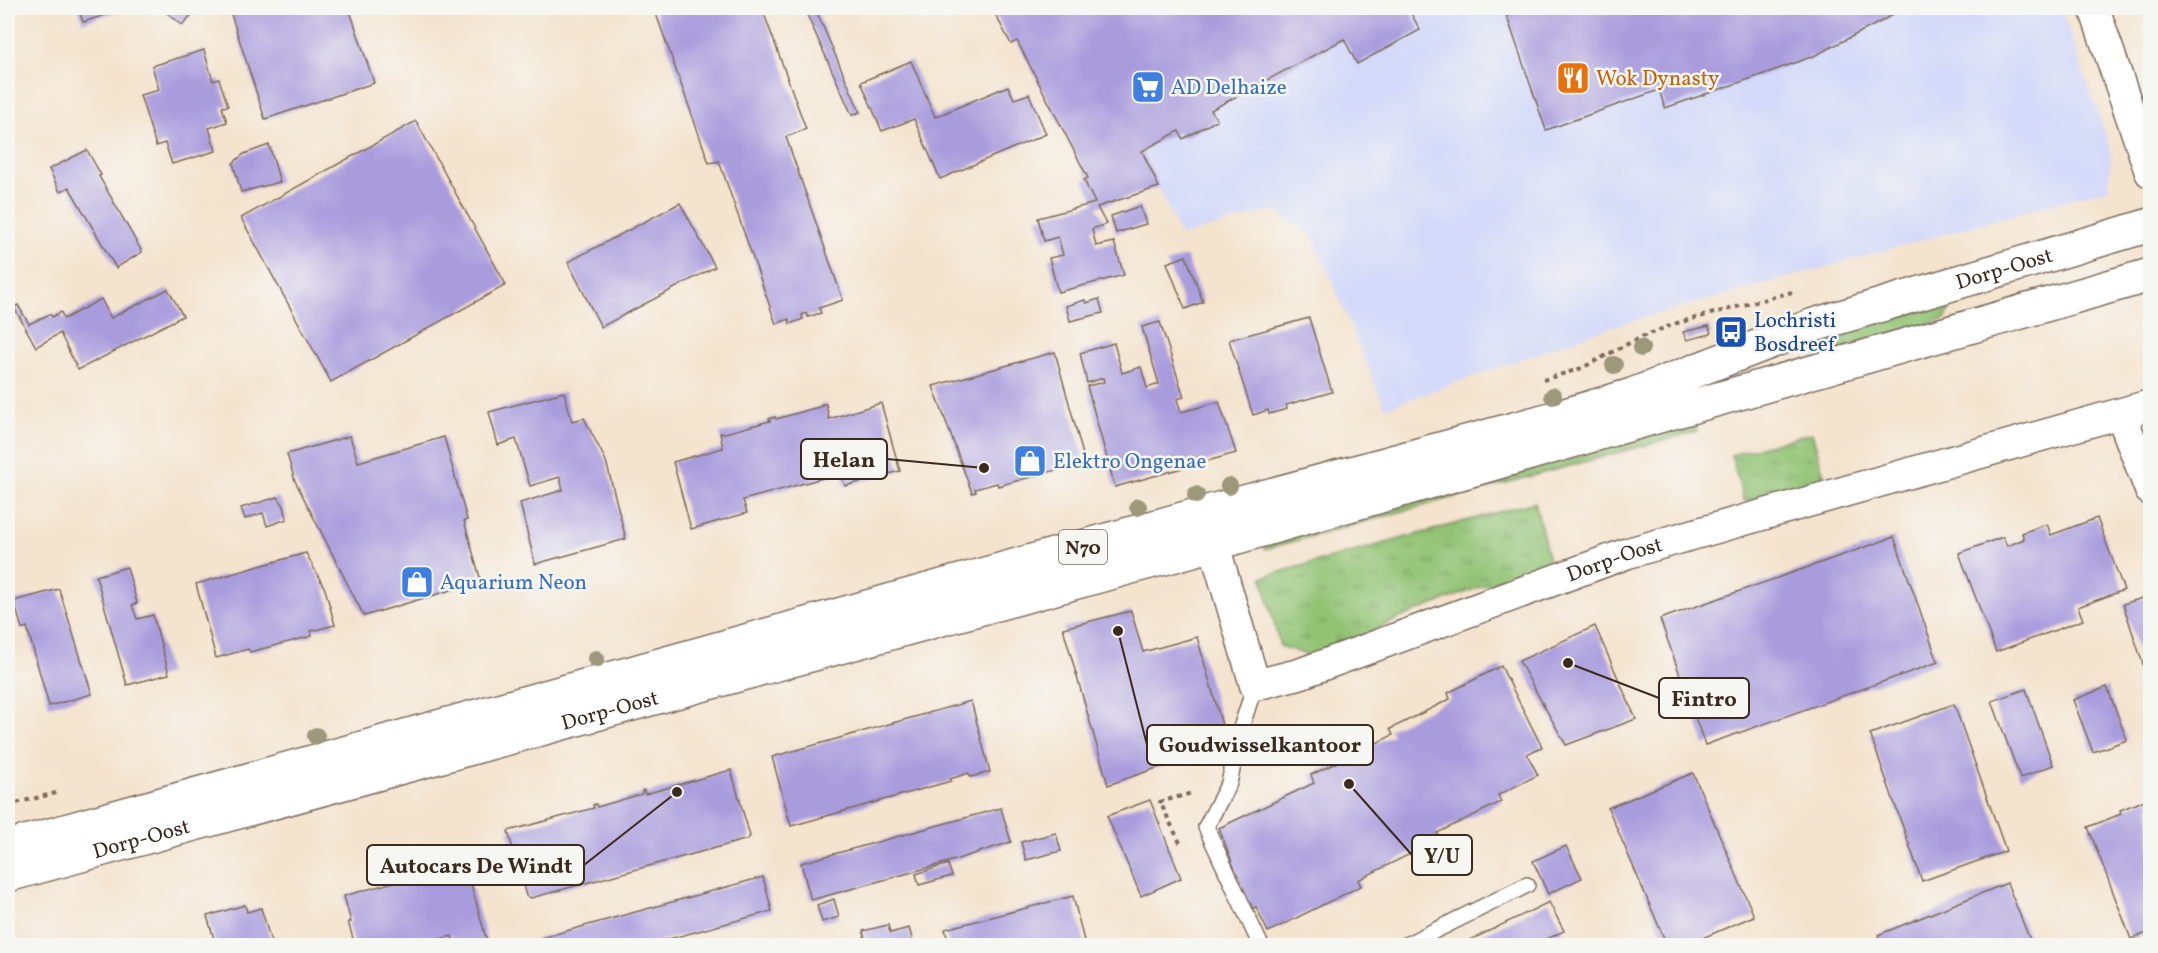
<svg xmlns="http://www.w3.org/2000/svg" width="2158" height="953" font-family="Vollkorn,serif">
	<style>
		.built { fill: #d3d9f9 }
		.green { fill: #91c373; stroke: #667648; stroke-width: 1.5 }
		.park { fill: url(#park-tufts); stroke: #667648; stroke-width: 1.5 }
		.building { fill: #a99cdd }
		.lines { fill: none; stroke-linecap: round; stroke-linejoin: round }
		.lane-casing { stroke: #7c6b5b; stroke-width: 18 }
		.street-casing { stroke: #7c6b5b; stroke-width: 33 }
		.primary-casing { stroke: #7c6b5b; stroke-width: 36 }
		.path { stroke: #7c6b5b; stroke-width: 4; stroke-dasharray: 4.5 4.5; stroke-linecap: butt }
		.lane { stroke: #fff; stroke-width: 15 }
		.street { stroke: #fff; stroke-width: 30 }
		.primary { stroke: #fff; stroke-width: 33 }
		.tree { fill: #9d977b }
		.labels { text-anchor: middle; stroke-width: 5; stroke-linejoin: round; paint-order: stroke }
		.shield { fill: #f6f6f2; stroke: #73675e; stroke-width: 1.5 }
		.shield-label { font-size: 20px; font-weight: bold; fill: #3b2a1e }
		.food-label { font-size: 21px; fill: #c56008; stroke: #f6f6f2; text-anchor: start }
		.shop-label { font-size: 21px; fill: #366cbe; stroke: #f6f6f2; text-anchor: start }
		.street-label { font-size: 21px; fill: #3b2a1e; stroke: #f6f6f2 }
		.transit-label { font-size: 21px; fill: #164399; stroke: #f6f6f2; text-anchor: start }
		.leader { fill: none; stroke: #3b2a1e; stroke-width: 2 }
		.callout-dot { fill: #3b2a1e; stroke: #f6f6f2; stroke-width: 2 }
		.callout { fill: #f6f6f2; stroke: #3b2a1e; stroke-width: 2 }
		.callout-label { font-size: 22px; text-anchor: middle; font-weight: bold; fill: #3b2a1e }
	</style>
	<defs>
		<pattern id="park-tufts" width="24" height="20" patternUnits="userSpaceOnUse" patternTransform="scale(1.5)"><rect width="24" height="20" fill="#91c373"/><path d="M3 7l-1-3M5 7V3M7 7l1-3M15 17l-1-3M17 17v-4M19 17l1-3" fill="none" stroke="#789f5e"/></pattern>
	</defs>
	<rect width="100%" height="100%" fill="#f6f6f2"/>
	<filter id="ink" filterUnits="userSpaceOnUse"><feTurbulence type="fractalNoise" baseFrequency=".0167" numOctaves="2"/><feDisplacementMap in="SourceGraphic" scale="12" xChannelSelector="R" yChannelSelector="G"/><feConvolveMatrix kernelMatrix="1 2 1 2 8 2 1 2 1" color-interpolation-filters="sRGB"/></filter>
	<filter id="wash" filterUnits="userSpaceOnUse"><feTurbulence type="fractalNoise" baseFrequency=".008" numOctaves="4" result="noise"/><feDisplacementMap in="SourceGraphic" scale="24" xChannelSelector="R" yChannelSelector="G"/><feGaussianBlur stdDeviation="1.35" result="paint"/><feColorMatrix in="noise" values="0 0 0 0 0 0 0 0 0 0 0 0 0 0 0 0 0 1.4 0 .05"/><feComposite in="paint" operator="in"/></filter>
	<g filter="url(#wash)">
		<rect width="100%" height="100%" fill="#f4e3cd"/>
		<!-- built -->
		<polygon class="built" points="992,8 2061,8 2111,150 2109,188 1614,326 1385,408 1313,237 1275,210 1180,236 1159,188 1097,207 1084,181 1090,179 1017,42 1011,44"/>
		<!-- green -->
		<g class="green">
			<polygon points="1951,303 1951,307 1945,319 1821,354 1816,340"/>
			<polygon points="1695,424 1697,431 1265,549 1264,544"/>
		</g>
		<!-- park -->
		<g class="park">
			<polygon points="1812,433 1825,479 1744,501 1731,455"/>
			<polygon points="1535,502 1549,560 1402,617 1316,658 1280,646 1262,577"/>
		</g>
		<g id="blocks">
			<!-- building -->
			<g class="building">
				<polygon points="78,8 127,8 83,22"/>
				<polygon points="169,8 198,8 182,25 166,12"/>
				<polygon points="229,8 349,8 374,83 265,119"/>
				<polygon points="654,8 762,8 806,129 786,137 843,300 819,308 821,313 808,317 806,313 802,315 803,319 790,324 789,319 776,324 719,161 709,163"/>
				<polygon points="804,8 815,8 860,112 852,115"/>
				<polygon points="992,8 1408,8 1420,30 1357,64 1344,39 1211,110 1217,120 1183,139 1179,131 1142,151 1159,187 1097,207 1106,224 1092,229 1096,246 1114,242 1124,275 1058,292 1049,258 1063,255 1058,237 1044,241 1038,218 1095,203 1084,180 1088,178 1017,41 1011,44"/>
				<polygon points="1504,8 1899,8 1890,11 1893,14 1882,21 1814,56 1764,74 1665,108 1659,90 1546,130"/>
				<polygon points="204,50 213,81 219,79 228,106 222,107 227,122 209,128 216,151 172,164 165,143 156,146 140,95 159,90 152,66"/>
				<polygon points="911,61 935,117 1008,86 1014,99 1029,94 1046,134 940,179 914,119 882,131 861,82"/>
				<polygon points="416,121 506,285 331,382 241,218"/>
				<polygon points="269,145 280,182 241,192 233,163 244,154"/>
				<polygon points="87,150 101,175 99,176 142,252 116,268 69,187 60,192 49,169"/>
				<polygon points="680,203 715,267 601,327 568,262"/>
				<polygon points="1140,206 1146,224 1116,233 1111,216"/>
				<polygon points="1186,256 1203,302 1185,309 1167,263"/>
				<polygon points="168,289 183,316 78,370 60,333 36,347 14,307 18,305 29,324 50,314 52,317 61,312 64,319 101,299 111,318"/>
				<polygon points="1099,299 1103,313 1070,321 1066,306 1085,300 1086,303"/>
				<polygon points="1309,318 1332,392 1286,405 1287,409 1269,414 1268,410 1253,415 1229,340"/>
				<polygon points="1160,322 1184,397 1177,399 1181,412 1219,402 1236,453 1115,487 1087,386 1104,382 1103,378 1087,383 1080,353 1114,343 1122,373 1141,367 1147,388 1159,384 1142,327"/>
				<polygon points="1709,326 1711,334 1687,340 1683,332"/>
				<polygon points="1055,352 1085,462 998,486 997,483 975,489 976,492 972,493 933,386"/>
				<polygon points="564,392 572,421 584,418 606,461 626,539 535,564 520,503 563,490 560,477 530,486 516,439 498,445 489,412"/>
				<polygon points="881,403 900,471 845,486 841,473 743,500 747,513 691,529 673,462 723,448 720,433 725,433 770,421 769,419 775,417 776,419 822,406 821,404 826,404 829,419"/>
				<polygon points="350,436 358,462 444,437 467,520 464,521 481,581 364,616 295,481 287,454"/>
				<polygon points="278,497 284,506 287,519 267,526 263,513 245,519 241,508"/>
				<polygon points="2097,518 2124,590 2078,607 2083,620 1996,652 1959,553 2003,537 2007,546 2024,539 2022,533 2047,524 2051,535"/>
				<polygon points="1894,537 1938,662 1705,745 1660,619"/>
				<polygon points="306,553 325,589 335,625 311,631 312,636 250,652 248,649 216,658 196,584"/>
				<polygon points="127,567 137,603 132,605 137,619 153,615 169,674 127,685 96,576"/>
				<polygon points="59,589 92,694 49,706 27,627 22,629 14,601"/>
				<polygon points="2146,597 2150,609 2150,672 2146,673 2123,604"/>
				<polygon points="1131,611 1143,652 1197,637 1222,725 1171,763 1108,785 1063,628"/>
				<polygon points="1595,626 1636,719 1566,745 1519,661"/>
				<polygon points="1501,666 1542,747 1527,754 1538,775 1498,795 1501,802 1437,833 1440,839 1358,880 1361,886 1268,932 1256,907 1250,909 1219,828 1314,783 1311,775 1393,735 1390,729 1450,699 1448,693"/>
				<polygon points="2107,687 2127,740 2093,752 2073,700"/>
				<polygon points="2026,689 2053,765 2020,778 1992,701"/>
				<polygon points="971,701 990,772 970,777 969,773 950,779 951,781 791,826 772,757"/>
				<polygon points="1954,704 2006,851 1922,881 1870,734"/>
				<polygon points="731,770 750,836 748,839 531,898 526,896 508,831 594,808 593,805 596,804 597,807 642,794 642,791 644,790 645,794"/>
				<polygon points="1693,773 1754,916 1686,945 1667,945 1608,808"/>
				<polygon points="2150,798 2150,932 2131,939 2088,827 2121,814 2120,810"/>
				<polygon points="1150,800 1181,878 1141,896 1107,816"/>
				<polygon points="1001,808 1011,842 945,863 811,900 801,863"/>
				<polygon points="1056,833 1061,851 1026,860 1021,842"/>
				<polygon points="460,845 488,945 455,945 452,936 415,945 355,945 348,922 351,922 344,896 430,872 425,854"/>
				<polygon points="1566,846 1582,878 1548,894 1533,861"/>
				<polygon points="948,864 952,876 919,885 916,874"/>
				<polygon points="763,877 772,911 647,945 539,945 537,939"/>
				<polygon points="2007,883 2032,945 1882,945 1878,935"/>
				<polygon points="1073,896 1085,945 949,945 945,929"/>
				<polygon points="834,899 839,917 822,922 817,905"/>
				<polygon points="1549,902 1564,931 1534,945 1460,945"/>
				<polygon points="245,905 247,912 261,908 272,945 216,945 207,916"/>
				<polygon points="888,925 890,933 909,928 914,945 844,945 865,939 863,931"/>
			</g>
		</g>
	</g>
	<g filter="url(#ink)">
		<use href="#blocks" fill-opacity="0" stroke="#7c6b5b" stroke-width="1.5"/>
		<g class="lines">
			<defs>
				<g id="lane">
					<polyline points="1255,685 1242,725 1229,783 1206,827 1261,946"/>
					<polyline points="1404,946 1527,885"/>
				</g>
				<g id="street">
					<polyline points="2094,8 2150,172"/>
					<polyline points="2123,414 2127,430 2150,490"/>
					<path id="s1" d="M1207,521l48,164 44,-11 329,-121 522,-148"/>
				</g>
				<g id="primary">
					<path id="s2" d="M8,847l1196,-334 358,-97 70,-21 182,-70 336,-100"/>
					<path id="s3" d="M8,875l1167,-320 975,-280"/>
				</g>
			</defs>
			<!-- lane casing -->
			<use href="#lane" class="lane-casing"/>
			<!-- street casing -->
			<use href="#street" class="street-casing"/>
			<!-- primary casing -->
			<use href="#primary" class="primary-casing"/>
			<!-- path -->
			<g class="path">
				<polyline points="1543,380 1582,368 1639,338 1677,323 1792,292"/>
				<polyline points="8,805 56,793"/>
				<polyline points="1180,843 1160,802 1192,793"/>
			</g>
			<!-- lane -->
			<use href="#lane" class="lane"/>
			<!-- street -->
			<use href="#street" class="street"/>
			<!-- primary -->
			<use href="#primary" class="primary"/>
		</g>
		<!-- trees -->
		<g class="tree">
			<circle cx="1641" cy="348" r="9"/>
			<circle cx="1614" cy="365" r="9"/>
			<circle cx="1553" cy="396" r="9"/>
			<circle cx="1229" cy="486" r="9"/>
			<circle cx="1196" cy="495" r="9"/>
			<circle cx="1138" cy="507" r="9"/>
			<circle cx="596" cy="659" r="9"/>
			<circle cx="316" cy="736" r="9"/>
		</g>
	</g>
	<!-- icons -->
	<defs>
		<symbol id="restaurant-square" viewBox="-11 -11 22 22"><rect x="-9" y="-9" width="18" height="18" rx="4" fill="#e8710a" stroke="#f6f6f2"/><path d="M-5-6h1v4h1v-4h1v4h1v-4h1v5L-1.5 .5V6h-2V.5L-5-1ZM5-6V6H3V1.5H1.5Q1.5-4 5-6Z" fill="#fff"/></symbol>
		<symbol id="supermarket-square" viewBox="-11 -11 22 22"><rect x="-9" y="-9" width="18" height="18" rx="4" fill="#3f7fe0" stroke="#f6f6f2"/><path d="M-6-5.5h2.5l.6 2H6L4.5 2H-2.5L-4.4-4H-6ZM-1.5 3.2a1.3 1.3 0 1 0 .1 0ZM3 3.2a1.3 1.3 0 1 0 .1 0Z" fill="#fff"/></symbol>
		<symbol id="bus-square" viewBox="-11 -11 22 22"><rect x="-9" y="-9" width="18" height="18" rx="4" fill="#1a4fb4" stroke="#f6f6f2"/><path d="M-5-6H5V4H4V6H2V4H-2V6H-4V4H-5ZM-3.5-4V0h7V-4ZM-3.5 1.2v1.5H-2V1.2ZM2 1.2v1.5H3.5V1.2Z" fill="#fff"/></symbol>
		<symbol id="shop-square" viewBox="-11 -11 22 22"><rect x="-9" y="-9" width="18" height="18" rx="4" fill="#3f7fe0" stroke="#f6f6f2"/><path d="M-5-2.5h2.3a2.7 3.5 0 0 1 5.4 0H5L5.5 6h-11ZM-1.5-2.5h3a1.5 2.3 0 0 0-3 0Z" fill="#fff"/></symbol>
	</defs>
	<g fill-rule="evenodd">
		<use href="#restaurant-square" x="1554" y="59" width="38" height="38"/>
		<use href="#supermarket-square" x="1129" y="68" width="38" height="38"/>
		<use href="#bus-square" x="1712" y="313" width="38" height="38"/>
		<use href="#shop-square" x="1011" y="442" width="38" height="38"/>
		<use href="#shop-square" x="398" y="563" width="38" height="38"/>
	</g>
	<g class="labels">
		<!-- shield labels -->
		<rect class="shield" x="1059" y="530" width="48" height="34" rx="4.5"/>
		<g class="shield-label">
			<text x="1083" y="554">N70</text>
		</g>
		<!-- food labels -->
		<g class="food-label">
			<text x="1596" y="85">Wok Dynasty</text>
		</g>
		<!-- shop labels -->
		<g class="shop-label">
			<text x="1171" y="94">AD Delhaize</text>
			<text x="1053" y="468">Elektro Ongenae</text>
			<text x="440" y="589">Aquarium Neon</text>
		</g>
		<!-- street labels -->
		<g class="street-label">
			<text dy="7" stroke="none"><textPath href="#s2" startOffset="2079">Dorp-Oost</textPath></text>
			<text dy="7" stroke="none"><textPath href="#s1" startOffset="552">Dorp-Oost</textPath></text>
			<text dy="7" stroke="none"><textPath href="#s3" startOffset="624">Dorp-Oost</textPath></text>
			<text dy="7" stroke="none"><textPath href="#s3" startOffset="138">Dorp-Oost</textPath></text>
		</g>
		<!-- transit labels -->
		<g class="transit-label">
			<text x="1754" y="327">Lochristi<tspan x="1754" dy="24">Bosdreef</tspan></text>
		</g>
	</g>
	<!-- callouts -->
	<path class="leader" d="M984 468L887 459M1568 663L1659 698M1118 631L1147 745M1349 784L1412 855M677 792L584 865"/>
	<g class="callout-dot">
		<circle cx="984" cy="468" r="6"/>
		<circle cx="1568" cy="663" r="6"/>
		<circle cx="1118" cy="631" r="6"/>
		<circle cx="1349" cy="784" r="6"/>
		<circle cx="677" cy="792" r="6"/>
	</g>
	<g class="callout">
		<rect x="801" y="439" width="86" height="40" rx="6"/>
		<rect x="1659" y="678" width="90" height="40" rx="6"/>
		<rect x="1147" y="725" width="226" height="40" rx="6"/>
		<rect x="1412" y="835" width="60" height="40" rx="6"/>
		<rect x="367" y="845" width="217" height="40" rx="6"/>
	</g>
	<g class="callout-label">
		<text x="844" y="467">Helan</text>
		<text x="1704" y="706">Fintro</text>
		<text x="1260" y="752">Goudwisselkantoor</text>
		<text x="1442" y="863">Y/U</text>
		<text x="476" y="873">Autocars De Windt</text>
	</g>
	<!-- margin -->
	<rect width="2158" height="953" fill="none" stroke="#f6f6f2" stroke-width="30"/>
</svg>
